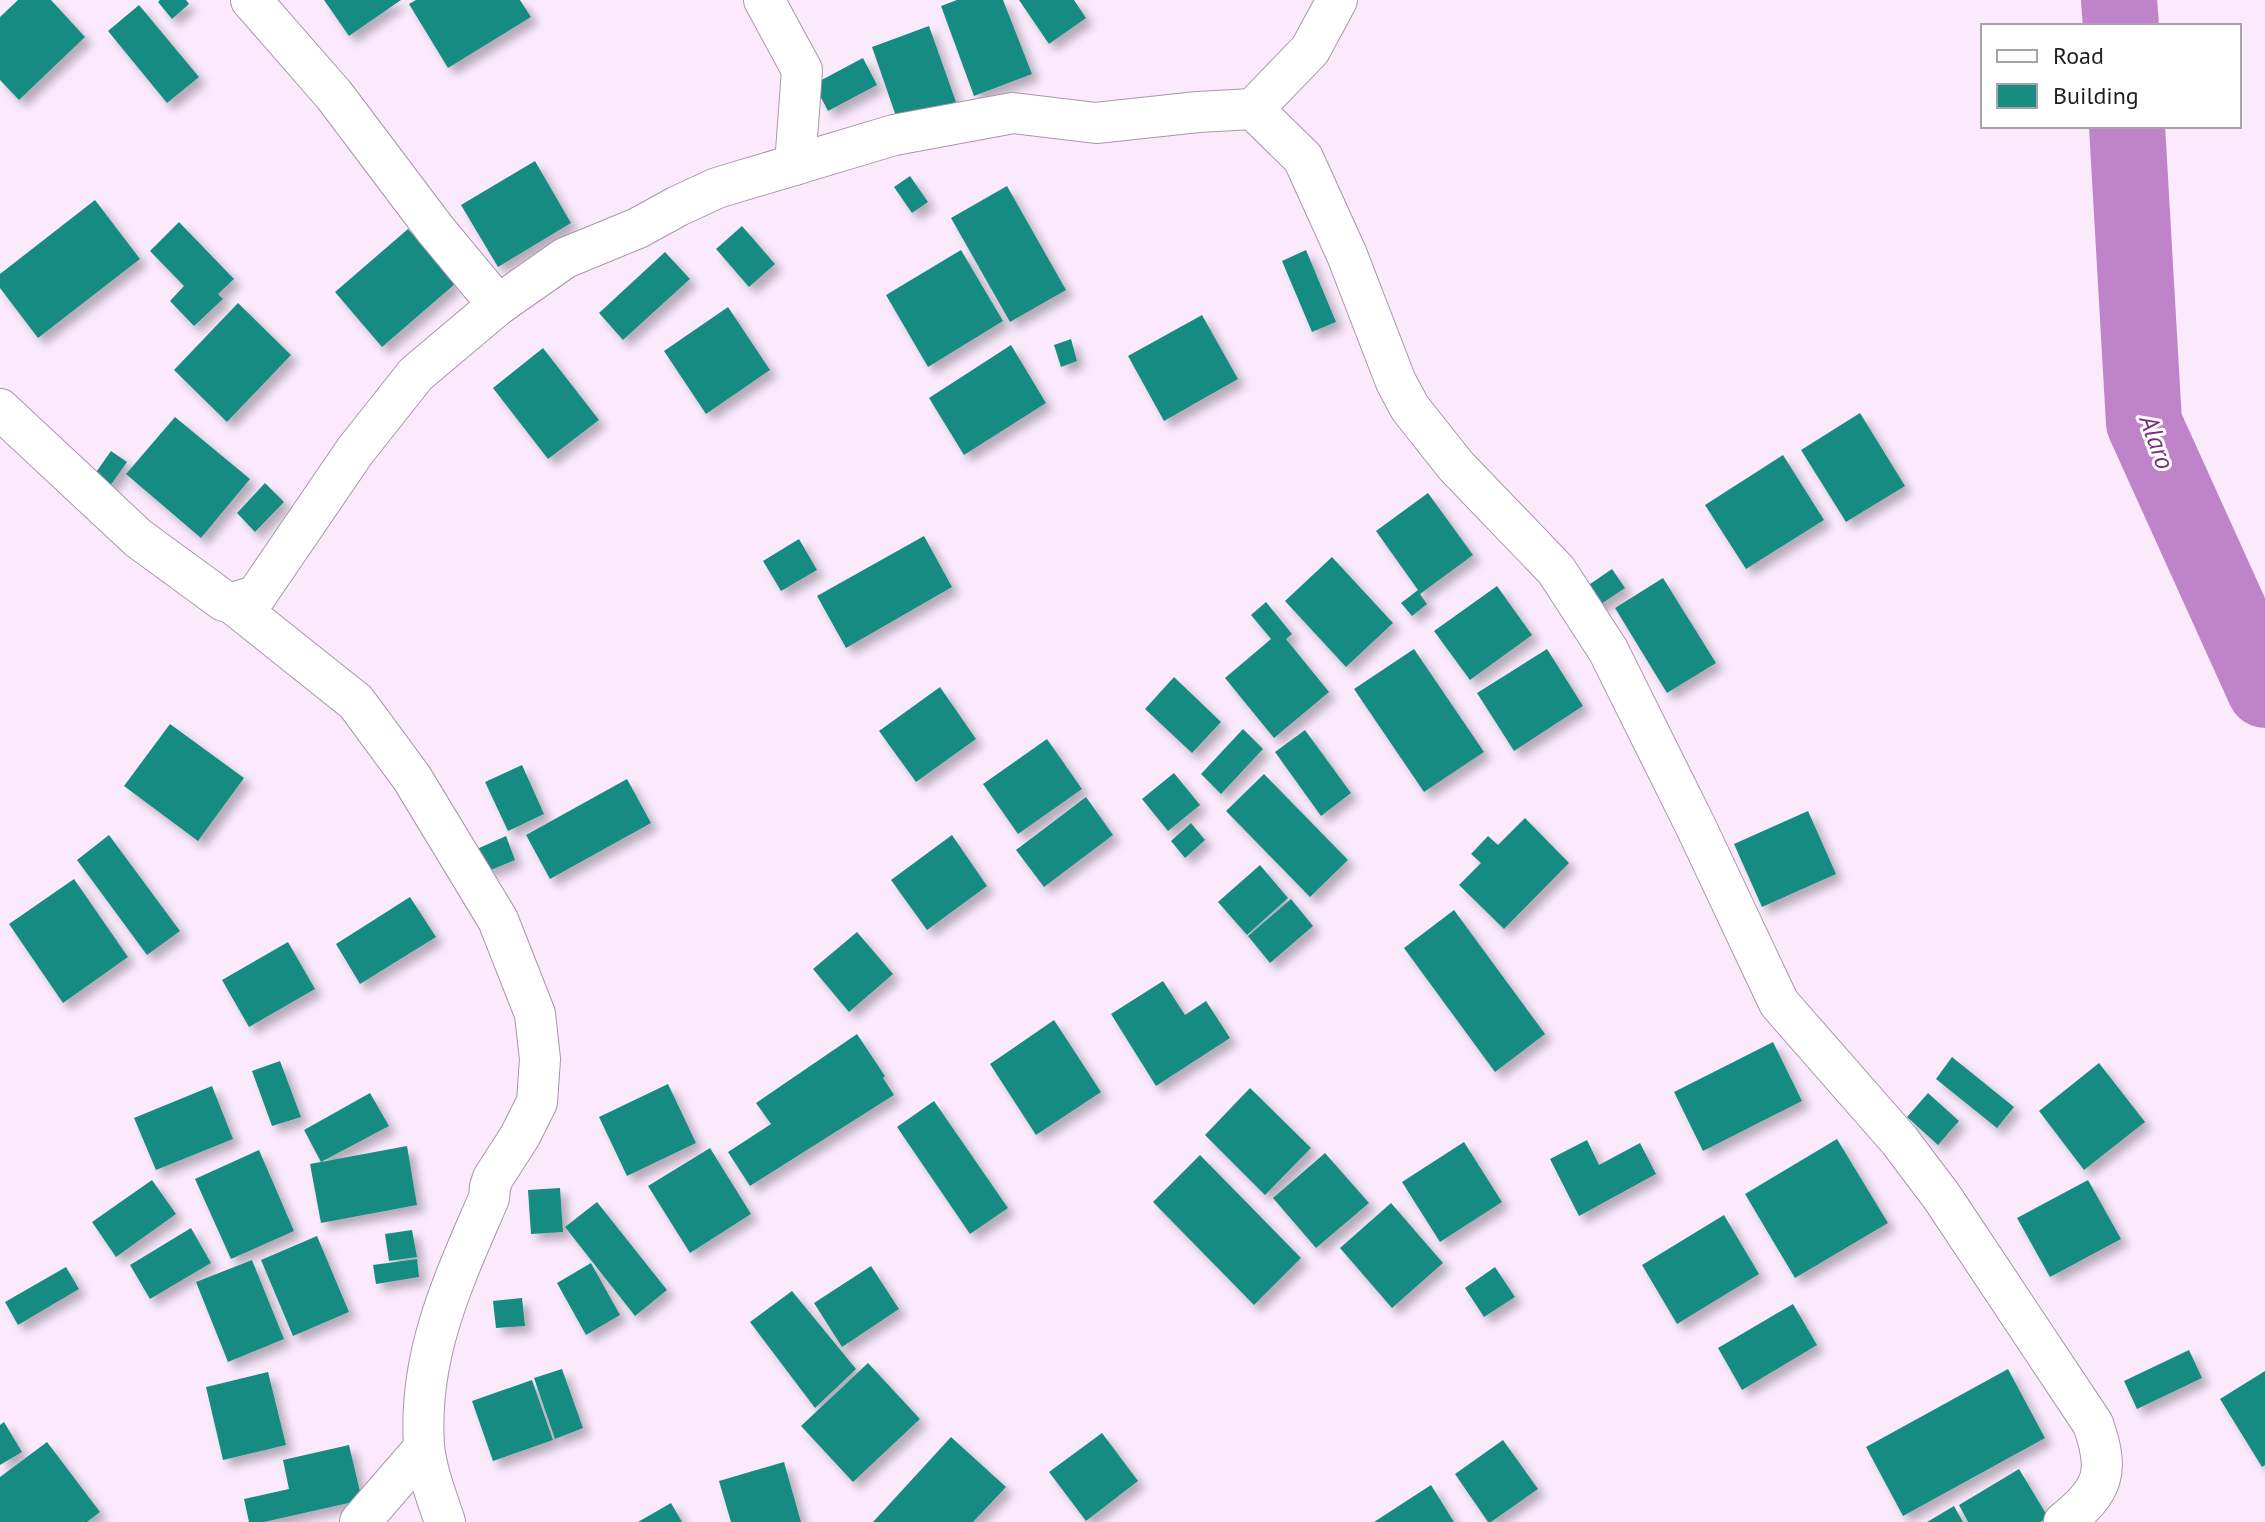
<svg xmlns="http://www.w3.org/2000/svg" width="2265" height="1522" font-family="'PT Sans',sans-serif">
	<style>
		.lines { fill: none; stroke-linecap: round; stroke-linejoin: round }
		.river { stroke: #bf83c9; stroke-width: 76 }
		.building { fill: #198b82; filter: url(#shadow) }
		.street-casing { stroke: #a896ab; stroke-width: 42 }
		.street { stroke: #fff; stroke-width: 40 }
		.labels { text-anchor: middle; stroke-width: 6; stroke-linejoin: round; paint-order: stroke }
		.water-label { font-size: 26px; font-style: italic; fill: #783084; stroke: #fff }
	</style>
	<defs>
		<filter id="shadow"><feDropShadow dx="7" dy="7" stdDeviation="4" flood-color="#0004"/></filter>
	</defs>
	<rect width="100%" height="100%" fill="#faeafc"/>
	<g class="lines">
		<!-- river -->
		<g class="river">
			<polyline points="2119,0 2121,26"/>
			<polyline points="2127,126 2144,423 2265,690"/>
		</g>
	</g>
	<!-- building -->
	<g class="building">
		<polygon points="18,0 51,0 85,37 19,100 0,80 0,17"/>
		<polygon points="160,0 186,0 189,4 172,19 158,2"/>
		<polygon points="324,0 401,0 349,36"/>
		<polygon points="416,0 520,0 531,17 448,68 409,4"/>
		<polygon points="957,0 1003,0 1032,74 974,96 941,6"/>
		<polygon points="1019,0 1074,0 1086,18 1049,44"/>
		<polygon points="139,5 199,77 167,103 108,31"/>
		<polygon points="929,26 956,102 898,122 872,47"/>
		<polygon points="863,58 877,85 828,111 814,84"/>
		<polygon points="535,161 571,223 498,267 461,205"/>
		<polygon points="910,176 928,202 912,213 894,187"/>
		<polygon points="1007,186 1066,290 1010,322 951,218"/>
		<polygon points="95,200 140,259 38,338 0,288 0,274"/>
		<polygon points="179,222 234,279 218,294 223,299 194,326 170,301 184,286 150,251"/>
		<polygon points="742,226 775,264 749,287 716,249"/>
		<polygon points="408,229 455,284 382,347 335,292"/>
		<polygon points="961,250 1003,321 928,367 886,295"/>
		<polygon points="1306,250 1336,322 1312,332 1282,261"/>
		<polygon points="665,252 690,279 623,340 599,313"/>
		<polygon points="238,303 291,355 227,422 174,370"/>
		<polygon points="728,307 770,370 706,414 664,351"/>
		<polygon points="1202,315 1238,379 1164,421 1128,356"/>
		<polygon points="1071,339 1077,361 1061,367 1054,345"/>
		<polygon points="1011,345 1046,403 964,455 929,398"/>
		<polygon points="543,348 599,420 548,459 493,388"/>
		<polygon points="1860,413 1905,486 1846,522 1801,450"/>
		<polygon points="175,417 250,479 201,538 126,474"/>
		<polygon points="111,451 127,462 108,489 92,478"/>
		<polygon points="1783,455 1824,520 1746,569 1705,505"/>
		<polygon points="265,483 284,502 255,532 237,513"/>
		<polygon points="1428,493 1473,555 1420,594 1427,604 1412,616 1401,603 1418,590 1376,531"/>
		<polygon points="924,536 952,587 846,648 817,596"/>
		<polygon points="799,539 817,570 781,591 763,561"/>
		<polygon points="1332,557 1393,623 1346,667 1285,601"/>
		<polygon points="1612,569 1625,588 1592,610 1580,591"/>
		<polygon points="1663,578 1716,663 1667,693 1615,608"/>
		<polygon points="1497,586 1532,635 1470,680 1434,631"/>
		<polygon points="1266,602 1292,634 1286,639 1329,692 1274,738 1225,678 1271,639 1251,615"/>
		<polygon points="1414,649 1484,752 1424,792 1354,689"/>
		<polygon points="1547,649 1583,706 1514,751 1477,693"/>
		<polygon points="1174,677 1221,722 1192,753 1145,709"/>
		<polygon points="940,687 976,739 916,782 879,731"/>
		<polygon points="170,724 244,778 198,841 124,786"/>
		<polygon points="1243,729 1263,749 1221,794 1201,774"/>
		<polygon points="1305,730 1351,793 1321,816 1275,752"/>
		<polygon points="1047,739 1082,789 1018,834 983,784"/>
		<polygon points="522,765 544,814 508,831 485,782"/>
		<polygon points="1174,773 1200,805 1168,831 1142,799"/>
		<polygon points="1264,774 1348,860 1310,897 1226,811"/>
		<polygon points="627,779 651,823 550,879 526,835"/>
		<polygon points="1086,797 1113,835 1044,887 1016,850"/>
		<polygon points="1808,811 1836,874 1762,907 1734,844"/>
		<polygon points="1525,818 1569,863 1504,929 1459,885 1481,863 1471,854 1488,836 1498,845"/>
		<polygon points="1191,823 1205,840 1185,858 1171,841"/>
		<polygon points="109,835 180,931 147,955 77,860"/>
		<polygon points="952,835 987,886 927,930 891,880"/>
		<polygon points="506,836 515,860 486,872 477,849"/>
		<polygon points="1260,865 1288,898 1247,935 1218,902"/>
		<polygon points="74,879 128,957 63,1003 9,924"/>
		<polygon points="410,897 436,937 360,984 336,944"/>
		<polygon points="1291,899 1313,926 1270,963 1248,936"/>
		<polygon points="1454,910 1545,1034 1495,1072 1404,948"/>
		<polygon points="857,932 893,974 849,1012 813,969"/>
		<polygon points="288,942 315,989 249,1027 222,980"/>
		<polygon points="1163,981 1185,1015 1206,1001 1230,1038 1156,1086 1111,1014"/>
		<polygon points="1054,1020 1101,1092 1036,1135 990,1064"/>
		<polygon points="857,1034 885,1076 883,1078 894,1095 750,1186 728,1152 771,1124 756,1103"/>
		<polygon points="1773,1042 1802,1101 1703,1151 1674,1092"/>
		<polygon points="1952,1057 2014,1107 1997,1128 1936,1079"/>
		<polygon points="280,1061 301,1117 272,1126 252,1071"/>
		<polygon points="2099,1063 2145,1122 2084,1170 2039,1111"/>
		<polygon points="668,1084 696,1143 627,1176 599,1117"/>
		<polygon points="212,1086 233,1139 156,1170 134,1118"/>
		<polygon points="1250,1088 1311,1148 1265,1195 1205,1135"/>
		<polygon points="370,1093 389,1126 321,1162 304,1130"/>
		<polygon points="1928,1093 1959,1121 1938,1145 1907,1117"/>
		<polygon points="934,1101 1008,1208 970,1234 897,1127"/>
		<polygon points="1837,1139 1888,1223 1795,1278 1745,1194"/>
		<polygon points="1587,1140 1599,1165 1640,1143 1656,1174 1579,1216 1550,1159"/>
		<polygon points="1464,1142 1502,1202 1440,1242 1402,1182"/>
		<polygon points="407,1146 417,1205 321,1223 310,1164"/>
		<polygon points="710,1148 751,1214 690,1253 648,1186"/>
		<polygon points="259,1150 294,1231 231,1259 195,1179"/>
		<polygon points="1325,1153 1369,1203 1316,1248 1273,1198"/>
		<polygon points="1200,1155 1301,1258 1254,1305 1153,1202"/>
		<polygon points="152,1180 176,1214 116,1257 92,1222"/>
		<polygon points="2088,1180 2121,1239 2050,1277 2017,1218"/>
		<polygon points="560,1188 563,1232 531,1234 528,1190"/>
		<polygon points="597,1202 667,1290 635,1316 565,1227"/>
		<polygon points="1391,1203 1443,1263 1392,1308 1340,1248"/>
		<polygon points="1724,1215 1759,1274 1677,1324 1642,1265"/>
		<polygon points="191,1228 211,1263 150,1299 130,1265"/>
		<polygon points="412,1230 417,1257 389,1261 385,1234"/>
		<polygon points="317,1236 349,1312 293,1336 261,1260"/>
		<polygon points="417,1259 419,1277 376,1284 373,1265"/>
		<polygon points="252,1260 284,1339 228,1362 196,1282"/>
		<polygon points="591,1263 620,1315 586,1335 557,1283"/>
		<polygon points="871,1266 899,1309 842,1347 814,1303"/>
		<polygon points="66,1267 79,1289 18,1325 5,1302"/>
		<polygon points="1495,1267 1515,1297 1484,1317 1465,1288"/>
		<polygon points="792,1291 856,1369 815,1408 750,1322"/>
		<polygon points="522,1298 525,1326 496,1328 493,1301"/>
		<polygon points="1793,1304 1817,1345 1742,1390 1718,1348"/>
		<polygon points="2189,1350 2202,1378 2137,1409 2124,1381"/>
		<polygon points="868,1363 920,1419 853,1482 801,1426"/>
		<polygon points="562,1369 583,1428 555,1439 534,1378"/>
		<polygon points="2008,1369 2045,1438 1903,1516 1866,1447"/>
		<polygon points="2265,1371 2265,1465 2262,1467 2220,1399"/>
		<polygon points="268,1372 286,1445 223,1460 206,1387"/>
		<polygon points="532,1380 553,1440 493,1461 472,1401"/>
		<polygon points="4,1422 22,1452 0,1465 0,1425"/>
		<polygon points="1102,1433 1138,1481 1086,1521 1049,1472"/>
		<polygon points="951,1437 1006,1487 973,1522 873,1522"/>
		<polygon points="1503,1440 1538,1489 1491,1522 1488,1522 1455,1474"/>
		<polygon points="47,1442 100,1512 87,1522 0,1522 0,1477"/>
		<polygon points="349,1445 362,1500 264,1522 249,1522 244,1499 289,1489 283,1460"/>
		<polygon points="784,1462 801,1522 731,1522 719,1481"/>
		<polygon points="2019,1469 2048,1517 2040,1522 1968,1522 1959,1505"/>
		<polygon points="1431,1485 1454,1522 1374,1522"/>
		<polygon points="671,1503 682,1522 638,1522"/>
		<polygon points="1954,1506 1963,1522 1927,1522"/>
	</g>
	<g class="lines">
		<defs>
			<g id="street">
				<polyline points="251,0 334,95 435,229 498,305"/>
				<polyline points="764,0 802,70 795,165"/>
				<path d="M1253,109l50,49 44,97 49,127 14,26 46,58 100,104 52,80 88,177 83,176 120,137 43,57 151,227c17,48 11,66 -29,98"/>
				<path d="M0,409l138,129 86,63 8,2 124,99 56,76 86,142 37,94 5,45 -3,43 -17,34 -27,42 -3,9 -1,11c-35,81 -71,156 -65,247 2,25 13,53 21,77"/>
				<polyline points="232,603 256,596 355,451 416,374 498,305 565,258 638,228 678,206 717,188 894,135 1013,113 1096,123 1198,112 1253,109 1310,50 1337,0"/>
				<polyline points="360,1522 424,1448"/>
			</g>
		</defs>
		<!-- street casing -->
		<use href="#street" class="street-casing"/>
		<!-- street -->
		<use href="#street" class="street"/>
	</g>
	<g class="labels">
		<!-- water labels -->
		<g class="water-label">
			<text transform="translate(2157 442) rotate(70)" y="9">Alaro</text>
		</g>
	</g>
	<!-- legend -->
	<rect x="1981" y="24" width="260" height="104" fill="#ffffff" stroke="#a7a4a7" stroke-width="2"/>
	<rect x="1997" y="50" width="40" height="12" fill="#ffffff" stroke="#a7a4a7" stroke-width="2"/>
	<text x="2053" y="64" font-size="24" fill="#231c24">Road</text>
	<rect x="1997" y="84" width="40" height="24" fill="#198b82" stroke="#a7a4a7" stroke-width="2"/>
	<text x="2053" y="104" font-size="24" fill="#231c24">Building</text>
</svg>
